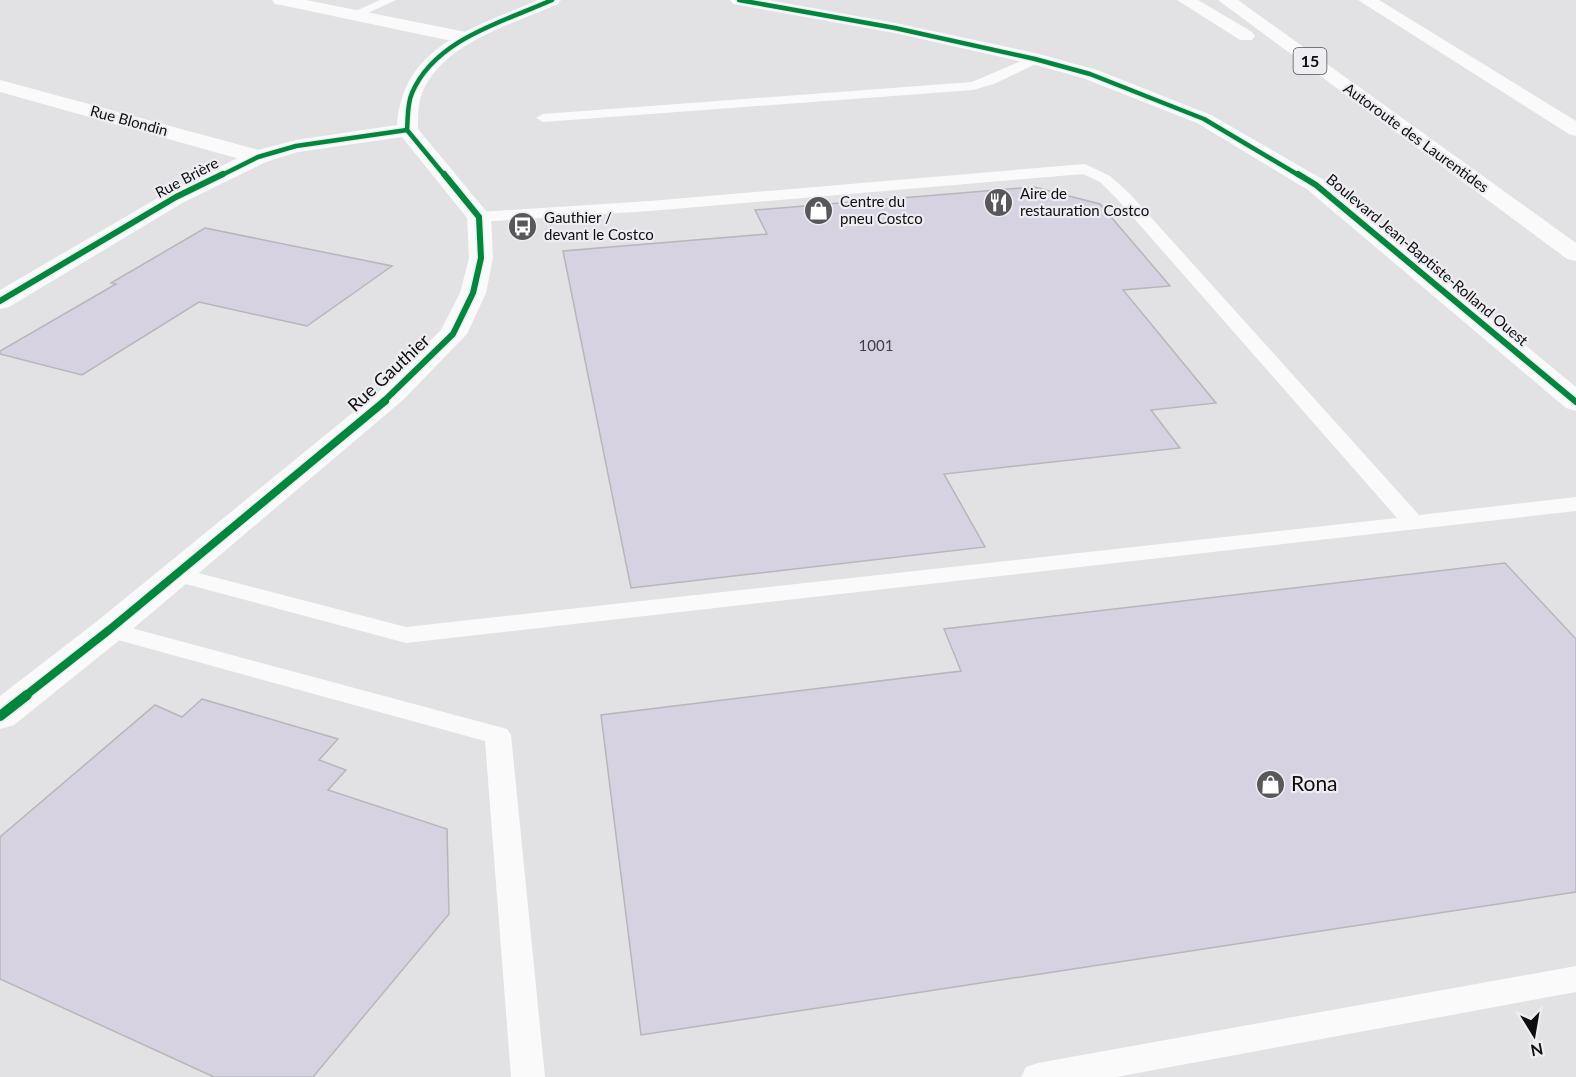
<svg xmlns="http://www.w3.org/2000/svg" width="1576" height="1077" font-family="Lato,sans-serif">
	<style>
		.building { fill: #d6d2e1; stroke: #b7b6b9; stroke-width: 1.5 }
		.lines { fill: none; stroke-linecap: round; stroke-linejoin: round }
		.service { fill: #fbfafb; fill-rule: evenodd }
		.minor { fill: #fbfafb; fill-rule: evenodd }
		.tertiary { fill: #fbfafb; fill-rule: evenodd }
		.motorway { fill: #fbfafb; fill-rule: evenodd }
		.cycleway-far3-casing { stroke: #eeedf2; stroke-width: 7 }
		.cycleway-far2-casing { stroke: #eeedf2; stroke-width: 9 }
		.cycleway-far1-casing { stroke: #eeedf2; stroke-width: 11 }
		.cycleway-casing { stroke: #eeedf2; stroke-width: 14 }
		.cycleway-far3 { stroke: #00873e; stroke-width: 4.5 }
		.cycleway-far2 { stroke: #00873e; stroke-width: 6 }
		.cycleway-far1 { stroke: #00873e; stroke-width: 8 }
		.cycleway { stroke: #00873e; stroke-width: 10 }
		.labels { text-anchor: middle; stroke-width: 4.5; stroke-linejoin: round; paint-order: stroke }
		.far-street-label { font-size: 15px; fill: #0e0d0f; stroke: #eeedf2 }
		.far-poi-label { font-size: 15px; fill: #0e0d0f; stroke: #eeedf2; text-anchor: start }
		.number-label { font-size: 15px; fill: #413f44 }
		.shield { fill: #eeedf2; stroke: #515053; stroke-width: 1.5 }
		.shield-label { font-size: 16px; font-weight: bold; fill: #0e0d0f }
		.street-label { font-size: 18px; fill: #0e0d0f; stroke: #eeedf2 }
		.near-poi-label { font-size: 21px; fill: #0e0d0f; stroke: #eeedf2; text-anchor: start }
	</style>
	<rect width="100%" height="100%" fill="#e2e1e4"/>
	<!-- building -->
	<g class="building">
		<polygon points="1034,187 1100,204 1170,286 1123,290 1216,403 1151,410 1180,448 944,474 985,547 631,588 563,251 767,234 755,210"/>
		<polygon points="205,228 392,266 307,326 199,302 82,375 0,354 0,351 116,284 111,283"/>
		<polygon points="1505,563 1576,639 1576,892 641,1035 601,715 961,671 944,629"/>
		<polygon points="202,699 338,739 319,760 346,770 328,790 447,829 449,914 313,1077 214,1077 0,979 0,837 155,705 182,717"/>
	</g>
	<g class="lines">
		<!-- service -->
		<g class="service">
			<polygon points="380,0 396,0 357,18 353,19 347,15"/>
			<polygon points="1035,55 1041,59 1040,62 994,84 973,90 543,122 536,118 543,114 972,82"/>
			<polygon points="1085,164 1110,176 1129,193 1419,515 1576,497 1576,511 406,643 167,579 163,574 167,569 175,567 406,627 1397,518 1117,199 1100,182 1083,174 650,211 479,222 471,217 479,212 650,201"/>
			<polygon points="109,622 507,729 511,735 545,1077 511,1077 485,741 100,635 97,630 100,625"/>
			<polygon points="1576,966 1576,992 1116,1077 1021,1077 1026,1067 1038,1063"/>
		</g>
		<!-- minor -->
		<g class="minor">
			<polygon points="272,0 306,0 466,32 472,34 475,38 472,42 466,44 281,5 275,4"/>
			<polygon points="0,80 266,152 269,157 266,162 258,164 0,92"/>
		</g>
		<!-- tertiary -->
		<g class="tertiary">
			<path d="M538,0h23l-3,4c-46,21 -114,37 -136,89 -4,11 -4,24 -4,36l73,88 2,41 -7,35 -19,41 -64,66 -281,238 -108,87 -14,4v-33l96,-74 287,-234 58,-58 19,-37 9,-35 -2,-40 -65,-81 -104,15 -32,10 -82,40 -175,105 -9,2v-19l168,-98 82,-40 46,-12 101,-15c6,-81 78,-97 141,-125z"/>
			<polygon points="730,0 768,0 895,23 1035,53 1097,70 1211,115 1324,180 1576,387 1576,411 1566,408 1308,190 1197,123 1083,78 1032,64 895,33 739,5 733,4"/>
		</g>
		<!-- motorway -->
		<g class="motorway">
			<polygon points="1177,0 1198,0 1252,32 1255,36 1252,40 1240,40"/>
			<polygon points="1218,0 1238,0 1576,243 1576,261 1567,259"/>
			<polygon points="1358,0 1379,0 1576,121 1576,136 1569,134"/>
		</g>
		<defs>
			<g id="cycleway-far3">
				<polyline points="739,0 895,28 1035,59 1090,74 1204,119 1300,176"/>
				<polyline points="220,176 258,157 296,146 407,130"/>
				<path d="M445,176l-38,-46c1,-12 0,-26 5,-37 23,-54 91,-71 140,-93"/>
			</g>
			<g id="cycleway-far2">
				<polyline points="1298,174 1316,185 1576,402"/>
				<polyline points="0,301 176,197 223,174"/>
				<polyline points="383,402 453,334 473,293 481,258 479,217 444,174"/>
			</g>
			<polyline id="cycleway-far1" points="25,696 109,630 385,401"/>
			<polyline id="cycleway" points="0,716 27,695"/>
		</defs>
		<!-- cycleway-far3 casing -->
		<use href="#cycleway-far3" class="cycleway-far3-casing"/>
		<!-- cycleway-far2 casing -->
		<use href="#cycleway-far2" class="cycleway-far2-casing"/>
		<!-- cycleway-far1 casing -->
		<use href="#cycleway-far1" class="cycleway-far1-casing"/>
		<!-- cycleway casing -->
		<use href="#cycleway" class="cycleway-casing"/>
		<!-- cycleway-far3 -->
		<use href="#cycleway-far3" class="cycleway-far3"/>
		<!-- cycleway-far2 -->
		<use href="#cycleway-far2" class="cycleway-far2"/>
		<!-- cycleway-far1 -->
		<use href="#cycleway-far1" class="cycleway-far1"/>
		<!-- cycleway -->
		<use href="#cycleway" class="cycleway"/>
	</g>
	<!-- icons -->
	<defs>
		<symbol id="restaurant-disc" viewBox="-11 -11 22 22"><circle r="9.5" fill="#58575a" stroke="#eeedf2"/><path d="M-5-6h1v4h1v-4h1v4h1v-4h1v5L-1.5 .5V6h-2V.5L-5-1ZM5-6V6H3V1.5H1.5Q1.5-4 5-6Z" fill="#fff"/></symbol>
		<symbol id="shop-disc" viewBox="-11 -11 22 22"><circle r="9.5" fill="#58575a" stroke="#eeedf2"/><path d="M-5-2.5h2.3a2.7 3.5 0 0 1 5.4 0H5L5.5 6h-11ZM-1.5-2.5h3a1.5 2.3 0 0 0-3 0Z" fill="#fff"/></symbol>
		<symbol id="bus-disc" viewBox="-11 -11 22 22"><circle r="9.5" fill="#58575a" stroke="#eeedf2"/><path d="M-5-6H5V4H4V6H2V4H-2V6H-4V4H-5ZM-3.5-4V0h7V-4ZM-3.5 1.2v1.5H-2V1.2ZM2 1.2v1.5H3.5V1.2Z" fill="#fff"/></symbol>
	</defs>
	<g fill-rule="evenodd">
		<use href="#restaurant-disc" x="982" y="186" width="33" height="33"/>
		<use href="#shop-disc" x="802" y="194" width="33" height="33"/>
		<use href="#bus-disc" x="506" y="210" width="33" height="33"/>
		<use href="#shop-disc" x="1254" y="768" width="33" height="33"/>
	</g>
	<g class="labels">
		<!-- far-street labels -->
		<g class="far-street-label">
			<text transform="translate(129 121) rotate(15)" y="5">Rue Blondin</text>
			<text transform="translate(1416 138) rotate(36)" y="5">Autoroute des Laurentides</text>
			<text transform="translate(187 178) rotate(-28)" y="5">Rue Brière</text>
			<text transform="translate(1427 260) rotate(40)" y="5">Boulevard Jean-Baptiste-Rolland Ouest</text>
		</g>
		<!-- far-poi labels -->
		<g class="far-poi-label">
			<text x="1020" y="199">Aire de<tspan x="1020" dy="17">restauration Costco</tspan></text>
			<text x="840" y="207">Centre du<tspan x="840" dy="17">pneu Costco</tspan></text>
			<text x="544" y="223">Gauthier /<tspan x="544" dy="17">devant le Costco</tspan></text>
		</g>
		<!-- number labels -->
		<g class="number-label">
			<text x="876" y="351">1001</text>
		</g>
		<!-- shield labels -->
		<rect class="shield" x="1293.5" y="48" width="33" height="26" rx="4.5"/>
		<g class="shield-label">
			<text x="1310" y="67">15</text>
		</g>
		<!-- street labels -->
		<g class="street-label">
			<text transform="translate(389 373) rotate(-43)" y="6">Rue Gauthier</text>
		</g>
		<!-- near-poi labels -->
		<g class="near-poi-label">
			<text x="1291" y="791">Rona</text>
		</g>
	</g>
	<!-- north arrow -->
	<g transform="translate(1534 1035) rotate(169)" stroke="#eeedf2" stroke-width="4.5" paint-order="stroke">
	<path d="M0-4.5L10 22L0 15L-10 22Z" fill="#0e0d0f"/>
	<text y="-9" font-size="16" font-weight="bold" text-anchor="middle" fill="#0e0d0f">N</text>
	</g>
</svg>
